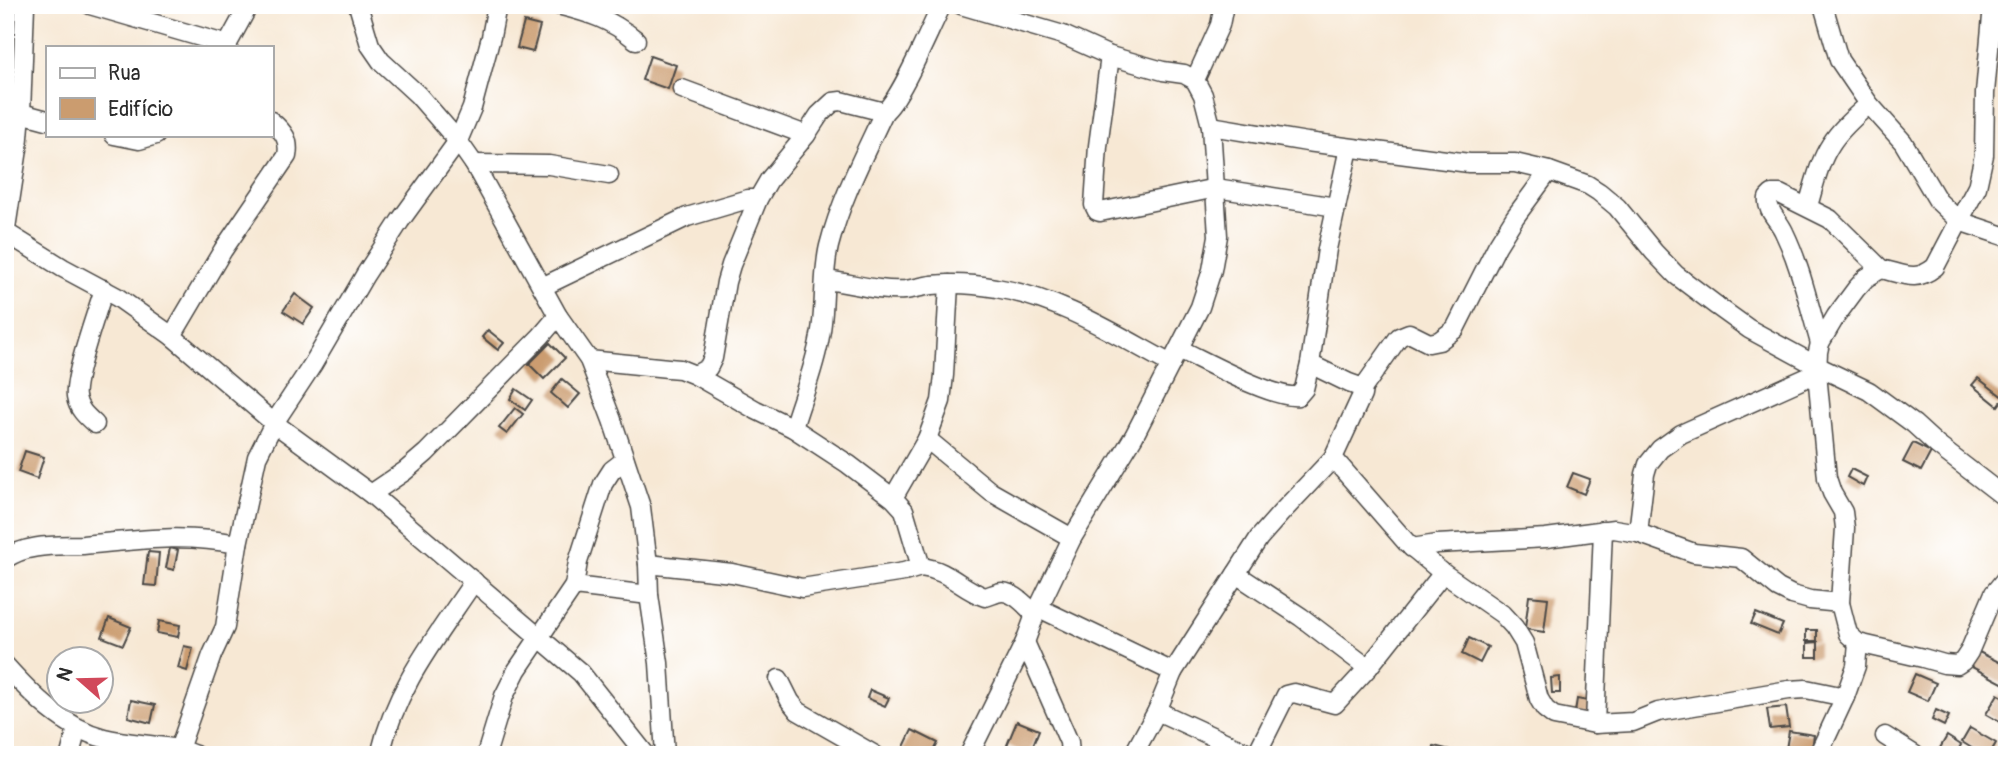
<svg xmlns="http://www.w3.org/2000/svg" width="2012" height="760" font-family="Pangolin,sans-serif">
	<style>
		.building { fill: #cb9c6f }
		.lines { fill: none; stroke-linecap: round; stroke-linejoin: round }
		.minor-casing { stroke: #4a4744; stroke-width: 21 }
		.minor { stroke: #fff; stroke-width: 18 }
	</style>
	<rect width="100%" height="100%" fill="#fff"/>
	<filter id="ink" filterUnits="userSpaceOnUse"><feTurbulence type="fractalNoise" baseFrequency=".0143" numOctaves="2"/><feDisplacementMap in="SourceGraphic" scale="14" xChannelSelector="R" yChannelSelector="G"/><feConvolveMatrix kernelMatrix="1 2 1 2 8 2 1 2 1" color-interpolation-filters="sRGB"/></filter>
	<filter id="wash" filterUnits="userSpaceOnUse"><feTurbulence type="fractalNoise" baseFrequency=".00686" numOctaves="4" result="noise"/><feDisplacementMap in="SourceGraphic" scale="28" xChannelSelector="R" yChannelSelector="G"/><feGaussianBlur stdDeviation="1.57" result="paint"/><feColorMatrix in="noise" values="0 0 0 0 0 0 0 0 0 0 0 0 0 0 0 0 0 1.4 0 .05"/><feComposite in="paint" operator="in"/></filter>
	<g filter="url(#wash)">
		<rect width="100%" height="100%" fill="#f7e8d4"/>
		<g id="blocks">
			<!-- building -->
			<g class="building">
				<polygon points="524,22 540,26 533,52 517,48"/>
				<polygon points="650,56 676,65 668,89 642,80"/>
				<polygon points="295,294 314,308 303,324 283,311"/>
				<polygon points="488,330 504,343 498,350 482,337"/>
				<polygon points="550,343 565,358 544,379 529,364"/>
				<polygon points="1978,378 2004,398 1998,406 1972,385"/>
				<polygon points="562,379 580,394 568,408 551,393"/>
				<polygon points="516,389 532,400 525,410 510,399"/>
				<polygon points="515,408 523,414 507,434 499,428"/>
				<polygon points="1913,443 1931,452 1921,471 1903,462"/>
				<polygon points="25,451 44,457 37,479 18,472"/>
				<polygon points="1851,469 1867,477 1863,486 1847,477"/>
				<polygon points="1573,473 1590,479 1584,494 1567,487"/>
				<polygon points="170,548 178,550 174,570 166,568"/>
				<polygon points="148,552 159,553 156,586 144,585"/>
				<polygon points="1529,596 1548,598 1544,632 1525,629"/>
				<polygon points="1756,613 1783,624 1778,635 1751,624"/>
				<polygon points="109,618 131,627 123,645 102,637"/>
				<polygon points="159,621 180,625 178,637 157,633"/>
				<rect x="1806" y="630" width="11" height="11"/>
				<polygon points="1469,638 1488,647 1480,663 1462,654"/>
				<polygon points="1818,642 1818,657 1807,657 1807,643"/>
				<polygon points="184,646 193,648 187,671 178,668"/>
				<polygon points="1977,651 2007,666 2007,679 2004,684 1970,666"/>
				<polygon points="1915,674 1936,683 1928,701 1907,692"/>
				<polygon points="1560,677 1560,693 1552,693 1551,678"/>
				<polygon points="870,690 889,698 885,706 867,698"/>
				<polygon points="1998,694 2007,699 2007,726 1986,714"/>
				<polygon points="1577,699 1593,702 1591,714 1575,712"/>
				<polygon points="131,700 155,705 151,723 128,717"/>
				<polygon points="1786,707 1789,727 1770,729 1767,709"/>
				<polygon points="1936,710 1949,716 1944,726 1932,720"/>
				<polygon points="1017,721 1039,730 1029,755 1007,745"/>
				<polygon points="1970,728 1996,743 1989,755 1983,755 1962,742"/>
				<polygon points="912,730 938,743 932,755 906,755 901,753"/>
				<polygon points="1789,731 1814,735 1811,755 1785,755"/>
				<polygon points="1947,736 1961,745 1955,755 1936,755"/>
				<polygon points="1434,746 1454,751 1453,755 1432,755"/>
			</g>
		</g>
	</g>
	<g filter="url(#ink)">
		<use href="#blocks" fill-opacity="0" stroke="#4a4744" stroke-width="2"/>
		<g class="lines">
			<defs>
				<g id="minor">
					<polyline points="90,5 228,45"/>
					<polyline points="358,5 370,45 381,61 418,95 458,141 474,164 558,316 589,360 612,420 641,507 648,564 649,595 659,663 665,755"/>
					<path d="M558,5c32,8 52,14 78,35"/>
					<polyline points="961,5 1063,35 1110,56 1163,71 1184,74 1195,80 1203,95 1211,126 1218,236 1212,270 1200,307 1134,436 1072,538 1035,615 1025,642 969,755"/>
					<polyline points="1823,5 1839,60 1869,104 1903,142 1938,201 1959,221 2007,237"/>
					<path d="M1993,5l-8,88 -1,62 -7,32 -42,80c-20,16 -31,7 -54,2l-15,9 -10,11 -20,27 -16,27 -2,9 -1,21 10,105 5,15 11,19 2,16 -5,75 8,31 10,9 65,15 21,6 13,1 6,-4 6,-9 25,-59 13,-16"/>
					<polyline points="226,47 249,5"/>
					<polyline points="1110,56 1098,146 1094,205 1097,211 1100,212 1216,188 1336,207"/>
					<polyline points="1195,80 1220,25 1224,5"/>
					<polyline points="682,89 806,135"/>
					<polyline points="21,113 47,120"/>
					<polyline points="1211,126 1307,142 1469,163 1515,163 1549,171 1588,185 1599,192 1617,207 1654,252 1676,275 1717,306 1749,329 1817,366 1869,391 1914,424 1937,445 2007,499"/>
					<polyline points="114,135 139,140 156,135"/>
					<polyline points="474,164 549,165 609,175"/>
					<polyline points="1549,171 1515,217 1497,246 1455,329 1439,341 1429,343 1409,333 1399,337 1363,388 1362,395 1333,458 1407,543 1443,573 1502,614 1514,627 1524,643 1539,699 1545,709 1554,716 1595,724 1633,722 1658,712 1789,690 1806,689 1845,697"/>
					<path d="M1808,206c6,-20 11,-44 23,-62 10,-16 25,-28 38,-40"/>
					<polyline points="5,232 63,268 117,297 172,336 274,423 371,494 581,673 646,755"/>
					<polyline points="5,235 18,149 21,113 25,5"/>
					<path d="M826,280c25,3 53,12 79,10 9,-1 18,-4 27,-5 21,-2 42,-1 64,3 63,10 119,46 175,76"/>
					<polyline points="542,287 687,217 748,199 758,199"/>
					<path d="M172,336l51,-86 64,-94c3,-16 -3,-24 -16,-35"/>
					<path d="M1820,343c-11,-37 -19,-76 -36,-111 -5,-12 -18,-21 -16,-34l4,-4h8l50,25 51,50"/>
					<path d="M1179,349c26,12 94,50 119,47l6,-7 6,-25 17,-115 22,-101"/>
					<path d="M589,360l79,8 12,1 15,6 13,-7 5,-10 13,-76 5,-17 27,-66 11,-19 37,-45 13,-20 14,-13 8,-1 43,11c17,-13 46,-84 58,-107"/>
					<polyline points="1310,364 1349,383 1363,388"/>
					<path d="M95,424c-9,-8 -17,-15 -19,-27 -3,-19 21,-85 28,-108"/>
					<path d="M793,428c9,-30 22,-61 27,-92 6,-29 2,-61 9,-90 12,-47 35,-91 55,-134"/>
					<polyline points="927,439 991,492 1072,538"/>
					<polyline points="371,494 405,471 426,453 541,336 558,316"/>
					<polyline points="893,498 927,439 941,401 944,375 949,284"/>
					<polyline points="1638,533 1645,474 1648,464 1660,449 1681,434 1817,373"/>
					<polyline points="1412,548 1437,544 1546,538 1614,529 1638,533 1694,553 1741,558 1778,588 1792,595 1810,600 1840,603"/>
					<path d="M5,559c23,-16 52,-13 78,-14 56,-5 99,-12 155,-1"/>
					<polyline points="648,564 732,573 802,588 904,572 921,567 904,510 893,498 848,464 793,428 756,410 695,375"/>
					<path d="M921,567c28,3 40,22 64,30 5,-1 12,-5 17,-5 12,0 26,15 33,23"/>
					<polyline points="1236,574 1301,617 1368,668"/>
					<polyline points="574,586 649,595"/>
					<polyline points="1039,608 1173,672 1157,711 1133,755"/>
					<polyline points="1025,642 1069,742 1070,755"/>
					<path d="M5,665c27,30 59,63 99,73 30,8 63,5 91,17"/>
					<polyline points="1173,672 1259,538 1281,513 1333,458"/>
					<polyline points="779,679 790,701 798,711 875,755"/>
					<polyline points="1157,711 1253,755"/>
					<polyline points="1595,724 1603,530"/>
					<polyline points="1885,736 1915,755"/>
					<polyline points="179,749 212,655 225,627 238,544 257,457 274,423 313,364 365,275 400,221 458,141 472,108 491,37 497,5"/>
					<polyline points="70,755 77,728"/>
					<path d="M380,755c16,-69 56,-117 94,-174"/>
					<polyline points="486,755 504,696 517,670 574,586 578,562 603,484 612,470 625,460"/>
					<polyline points="1256,755 1286,695 1294,693 1335,704 1368,668 1443,573"/>
					<polyline points="1818,755 1845,697 1856,666 1858,643"/>
				</g>
			</defs>
			<!-- minor casing -->
			<use href="#minor" class="minor-casing"/>
			<!-- minor -->
			<use href="#minor" class="minor"/>
		</g>
	</g>
	<!-- margin -->
	<rect width="2012" height="760" fill="none" stroke="#fff" stroke-width="28"/>
	<!-- legend -->
	<rect x="46" y="46" width="228" height="91" fill="#ffffff" stroke="#aaaaaa" stroke-width="2"/>
	<rect x="60" y="68" width="35" height="10" fill="#ffffff" stroke="#aaaaaa" stroke-width="2"/>
	<text x="108" y="80" font-size="21" fill="#2b2b2b">Rua</text>
	<rect x="60" y="98" width="35" height="21" fill="#cb9c6f" stroke="#aaaaaa" stroke-width="2"/>
	<text x="108" y="116" font-size="21" fill="#2b2b2b">Edifício</text>
	<!-- north arrow -->
	<g transform="translate(80 680) rotate(290)"><circle r="33" fill="#ffffff" stroke="#aaaaaa" stroke-width="2"/>
	<path d="M0-5L12 26L0 18L-12 26Z" fill="#d1495b"/>
	<text y="-10" font-size="19" font-weight="bold" text-anchor="middle" fill="#2b2b2b">N</text>
	</g>
</svg>
